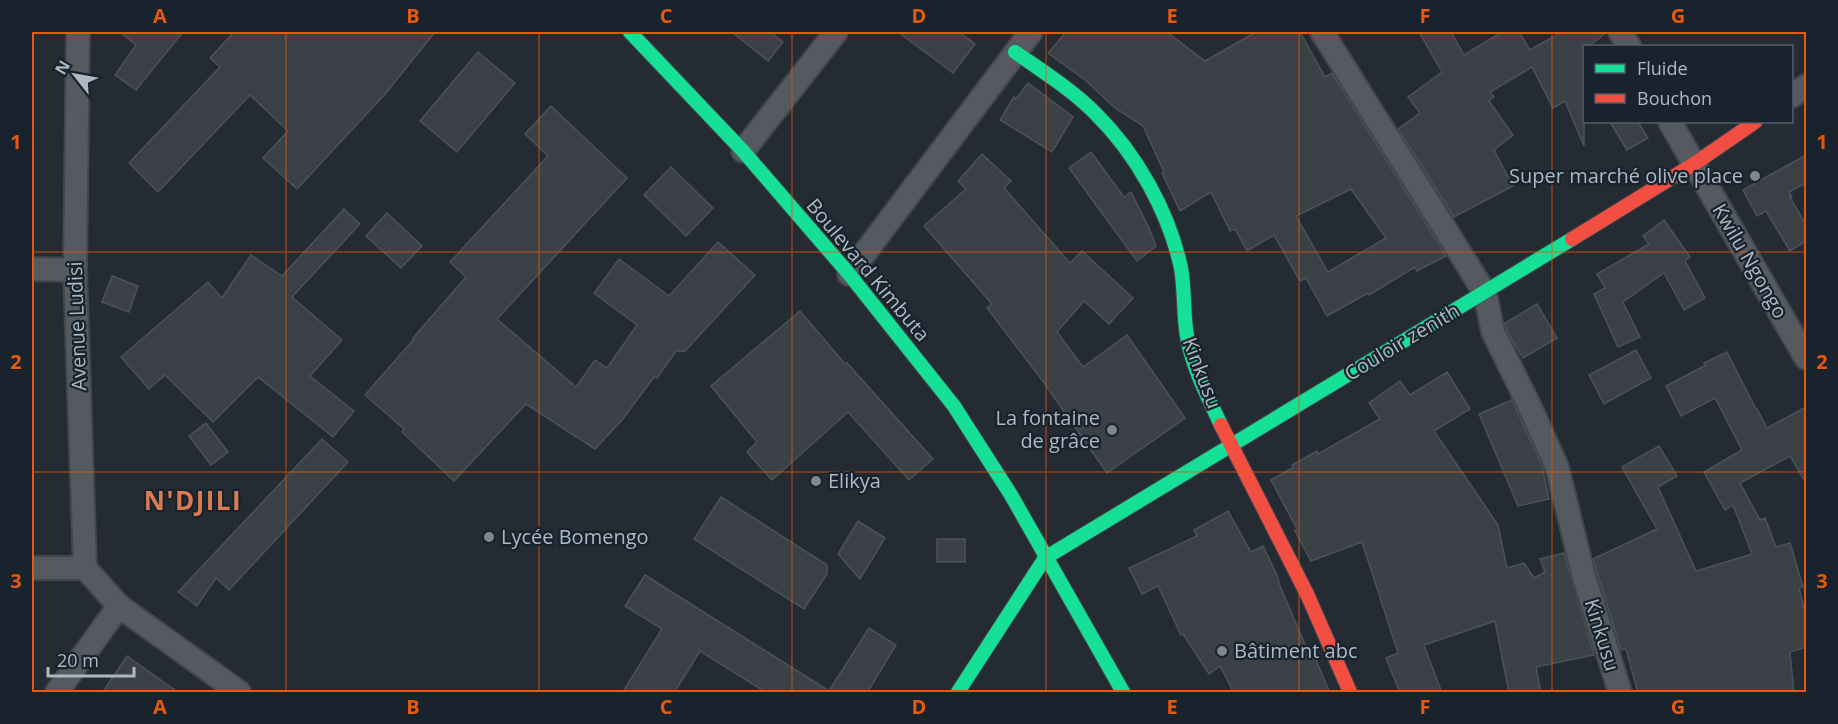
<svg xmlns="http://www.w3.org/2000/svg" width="1838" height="724" font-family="'Open Sans',sans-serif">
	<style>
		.building { fill: #3b4147; stroke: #4b535a; stroke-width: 1.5; fill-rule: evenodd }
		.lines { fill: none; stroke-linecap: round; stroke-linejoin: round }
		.street-casing { stroke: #42474d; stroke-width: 26 }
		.fast-casing { stroke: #42474d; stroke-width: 16 }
		.jam-casing { stroke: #42474d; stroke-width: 16 }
		.street { stroke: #545a60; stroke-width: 22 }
		.fast { stroke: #16e098; stroke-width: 14 }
		.jam { stroke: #f24e42; stroke-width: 14 }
		.grid { fill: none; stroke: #e8590c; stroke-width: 1.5; stroke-opacity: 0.55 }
		.poi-dot { fill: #7c8792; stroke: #18232d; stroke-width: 2 }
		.labels { text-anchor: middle; stroke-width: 4.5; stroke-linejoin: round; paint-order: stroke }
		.poi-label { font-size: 20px; fill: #acb9c5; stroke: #18232d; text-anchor: start }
		.street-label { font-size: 20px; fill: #acb9c5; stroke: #18232d }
		.district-label { font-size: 26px; font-weight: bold; letter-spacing: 1.5px; fill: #da7c52; stroke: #18232d }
		.neatline { fill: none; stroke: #e8590c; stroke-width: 2 }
		.grid-label { font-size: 20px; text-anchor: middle; font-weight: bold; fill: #e8590c }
	</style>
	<rect width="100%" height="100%" fill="#242b32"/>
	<!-- building -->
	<g class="building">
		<polygon points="120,32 183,32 136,90 115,75 136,45"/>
		<polygon points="234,32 435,32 386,93 297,189 263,158 288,131 250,95 158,192 129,163 220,67 210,58"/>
		<polygon points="732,32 770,32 783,42 768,61"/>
		<polygon points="898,32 959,32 975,44 953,73"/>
		<path d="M1066,32h101l38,29 51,-29h44l25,45 7,-4 114,183 -29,15 -2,-4 -46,28 -1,-2 -41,23 -21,-38 -6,3 -26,-46 -27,16 -12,-22 -5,2 -19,-39 -31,19 -18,-38 2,-1 -21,-46 -28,-18 -30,-28 -37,-27zM1351,189l35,49 -58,34 -32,-56z"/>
		<polygon points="1419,32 1451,32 1464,55 1502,32 1519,32 1530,50 1562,32 1607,32 1589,46 1584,46 1584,146 1565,101 1553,108 1532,67 1490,92 1494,97 1489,101 1513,135 1494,150 1513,186 1454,217 1398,129 1420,113 1408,97 1442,72"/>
		<polygon points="478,52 515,83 457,152 420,121"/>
		<polygon points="1028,83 1073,117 1052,152 1000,120 1014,97 1016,99"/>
		<polygon points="551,106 627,178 497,319 576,387 595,360 607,368 637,325 594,293 619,259 669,296 718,242 755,275 685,351 676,351 657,378 654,377 622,420 595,449 526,404 454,481 402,432 404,429 365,395 414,339 413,338 466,277 450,262 548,156 525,134"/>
		<polygon points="1610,122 1638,122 1648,138 1627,150"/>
		<polygon points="1091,152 1124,197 1131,192 1149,228 1156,246 1137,261 1069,168"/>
		<polygon points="982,154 1011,181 1004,188 1070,263 1082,251 1133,298 1109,324 1084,301 1057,332 1083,367 1127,335 1185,418 1107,473 1042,380 987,308 992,304 924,226 966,189 958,181"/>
		<polygon points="1806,155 1806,183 1789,192 1792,197 1790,197 1806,225 1806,241 1790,251 1766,211 1757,216 1743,190"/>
		<polygon points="671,167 713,208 686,236 644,195"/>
		<polygon points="344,209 360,224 292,297 342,340 310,376 354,411 333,437 258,377 213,422 165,375 149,389 121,357 208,282 222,298 251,255 282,276"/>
		<polygon points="387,213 422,246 401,268 366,236"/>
		<polygon points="1664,220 1690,257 1685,261 1705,298 1684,310 1664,273 1623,302 1640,337 1618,347 1594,294 1605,288 1597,274 1649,244 1643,236"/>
		<polygon points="112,276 138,286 129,312 102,302"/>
		<polygon points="1537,304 1557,338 1523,358 1508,333 1505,323"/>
		<polygon points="800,311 845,364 847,363 933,459 909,480 848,412 772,480 747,452 757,442 711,386"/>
		<polygon points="1636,350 1651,378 1604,404 1589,375"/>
		<polygon points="1727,352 1756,409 1757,409 1767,428 1806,407 1806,483 1790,456 1740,483 1760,520 1765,518 1776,547 1790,543 1803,587 1799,588 1806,618 1806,647 1790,652 1794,693 1638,693 1626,649 1621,650 1593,559 1657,529 1622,467 1659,446 1677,476 1658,487 1696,571 1752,554 1733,505 1725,510 1704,472 1742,450 1715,398 1681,416 1666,386 1706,365 1704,363"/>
		<polygon points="1447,372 1470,409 1434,431 1498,525 1507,568 1524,563 1534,578 1545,572 1540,559 1564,553 1594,655 1536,667 1541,693 1509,693 1495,621 1424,645 1442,693 1400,693 1386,658 1398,653 1362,542 1311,561 1295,531 1297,529 1271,480 1294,467 1292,465 1317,451 1318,454 1380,419 1369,403 1400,381 1410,395"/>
		<polygon points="1512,400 1542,466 1549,499 1518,506 1479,414"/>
		<polygon points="206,423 228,452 211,465 189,436"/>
		<polygon points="322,439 348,462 229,590 216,578 197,606 178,592"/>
		<polygon points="721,497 827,565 827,574 804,609 694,539"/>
		<polygon points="1228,511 1251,552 1263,546 1276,573 1279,580 1278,581 1309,654 1313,653 1330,693 1234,693 1220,666 1209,674 1183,634 1181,635 1158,586 1142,594 1129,568 1197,536 1194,530"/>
		<polygon points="858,521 885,538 860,579 838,554"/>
		<rect x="937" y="539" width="28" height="23"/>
		<polygon points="645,575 829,691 869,628 896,645 867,693 767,693 700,651 674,693 622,693 662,629 625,606"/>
		<polygon points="127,656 179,693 102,693"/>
	</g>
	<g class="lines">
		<defs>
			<g id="street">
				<polyline points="78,32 75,270 85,568 119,606 239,692"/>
				<polyline points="1322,32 1485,293 1493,332 1531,409 1557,467 1584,577 1620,692"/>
				<polyline points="1620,32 1629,46"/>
				<polyline points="1792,96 1806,86"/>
				<polyline points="1670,122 1806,358"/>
				<polyline points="743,151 836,32"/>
				<polyline points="32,269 75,270"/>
				<polyline points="849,274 1031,32"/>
				<polyline points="32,568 85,568"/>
				<polyline points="57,692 119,606"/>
			</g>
			<g id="fast">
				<polyline points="630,32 743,151 849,274 954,406 1011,495 1123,692"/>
				<path d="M1015,52c27,19 56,37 80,61 41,40 74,99 86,155 4,22 2,45 6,68 5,31 21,61 34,89"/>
				<polyline points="958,692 1045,558 1572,239"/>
			</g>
			<g id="jam">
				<polyline points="1572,239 1694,164 1755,122"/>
				<polyline points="1221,425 1307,594 1350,692"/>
			</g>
		</defs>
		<!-- street casing -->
		<use href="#street" class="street-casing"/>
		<!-- fast casing -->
		<use href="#fast" class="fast-casing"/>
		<!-- jam casing -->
		<use href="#jam" class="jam-casing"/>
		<!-- street -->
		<use href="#street" class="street"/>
		<!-- fast -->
		<use href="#fast" class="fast"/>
		<!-- jam -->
		<use href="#jam" class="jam"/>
	</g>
	<!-- grid -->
	<path class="grid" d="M286,32v660M539,32v660M792,32v660M1046,32v660M1299,32v660M1552,32v660M32,252h1774M32,472h1774"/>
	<!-- markers -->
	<g class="poi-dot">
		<circle cx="1755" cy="176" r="6"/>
		<circle cx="1112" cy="430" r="6"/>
		<circle cx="816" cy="481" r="6"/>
		<circle cx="489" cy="537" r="6"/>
		<circle cx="1222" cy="651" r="6"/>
	</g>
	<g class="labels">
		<!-- poi labels -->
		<g class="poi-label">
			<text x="1743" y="183" text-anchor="end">Super marché olive place</text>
			<text x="1100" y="425" text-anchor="end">La fontaine<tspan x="1100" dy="23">de grâce</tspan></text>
			<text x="828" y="488">Elikya</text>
			<text x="501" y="544">Lycée Bomengo</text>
			<text x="1234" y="658">Bâtiment abc</text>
		</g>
		<!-- street labels -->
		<g class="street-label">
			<text transform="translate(1750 261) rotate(60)" y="7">Kwilu Ngongo</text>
			<text transform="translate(868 270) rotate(50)" y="7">Boulevard Kimbuta</text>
			<text transform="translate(77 326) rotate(-92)" y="7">Avenue Ludisi</text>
			<text transform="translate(1402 342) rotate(-31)" y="7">Couloir zenith</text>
			<text transform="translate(1202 373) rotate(69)" y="7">Kinkusu</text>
			<text transform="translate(1602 635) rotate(73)" y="7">Kinkusu</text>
		</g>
		<!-- district labels -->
		<g class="district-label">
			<text x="193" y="510">N'DJILI</text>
		</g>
	</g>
	<!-- border -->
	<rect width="1838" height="724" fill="none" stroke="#18232d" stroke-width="66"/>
	<!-- legend -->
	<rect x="1583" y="45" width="210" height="78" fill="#18232d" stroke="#535f6a" stroke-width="1.5"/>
	<rect x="1595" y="64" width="30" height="9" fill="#16e098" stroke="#535f6a" stroke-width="1.5"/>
	<text x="1637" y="75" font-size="18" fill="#acb9c5">Fluide</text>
	<rect x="1595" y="94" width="30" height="9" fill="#f24e42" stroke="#535f6a" stroke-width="1.5"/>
	<text x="1637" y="105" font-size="18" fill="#acb9c5">Bouchon</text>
	<!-- north arrow -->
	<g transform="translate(75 75) rotate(301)" stroke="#18232d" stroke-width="4.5" paint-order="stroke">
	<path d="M0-4.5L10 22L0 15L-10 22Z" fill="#acb9c5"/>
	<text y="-9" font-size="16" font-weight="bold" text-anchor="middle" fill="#acb9c5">N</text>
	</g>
	<!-- scale -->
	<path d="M48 667v9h86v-9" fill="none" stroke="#acb9c5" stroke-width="3"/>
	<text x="57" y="667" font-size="18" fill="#acb9c5" stroke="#18232d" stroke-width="4.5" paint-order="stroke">20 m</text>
	<rect x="33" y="33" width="1772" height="658" class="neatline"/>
	<g class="grid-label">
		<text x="160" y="23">A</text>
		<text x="413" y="23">B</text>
		<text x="666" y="23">C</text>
		<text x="919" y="23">D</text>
		<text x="1172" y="23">E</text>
		<text x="1425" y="23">F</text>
		<text x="1678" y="23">G</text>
		<text x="16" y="149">1</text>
		<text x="1822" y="149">1</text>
		<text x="16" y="369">2</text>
		<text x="1822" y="369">2</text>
		<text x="16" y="588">3</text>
		<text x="1822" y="588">3</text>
		<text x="160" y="714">A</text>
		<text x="413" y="714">B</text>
		<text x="666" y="714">C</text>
		<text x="919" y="714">D</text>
		<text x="1172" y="714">E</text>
		<text x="1425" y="714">F</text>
		<text x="1678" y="714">G</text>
	</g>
</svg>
